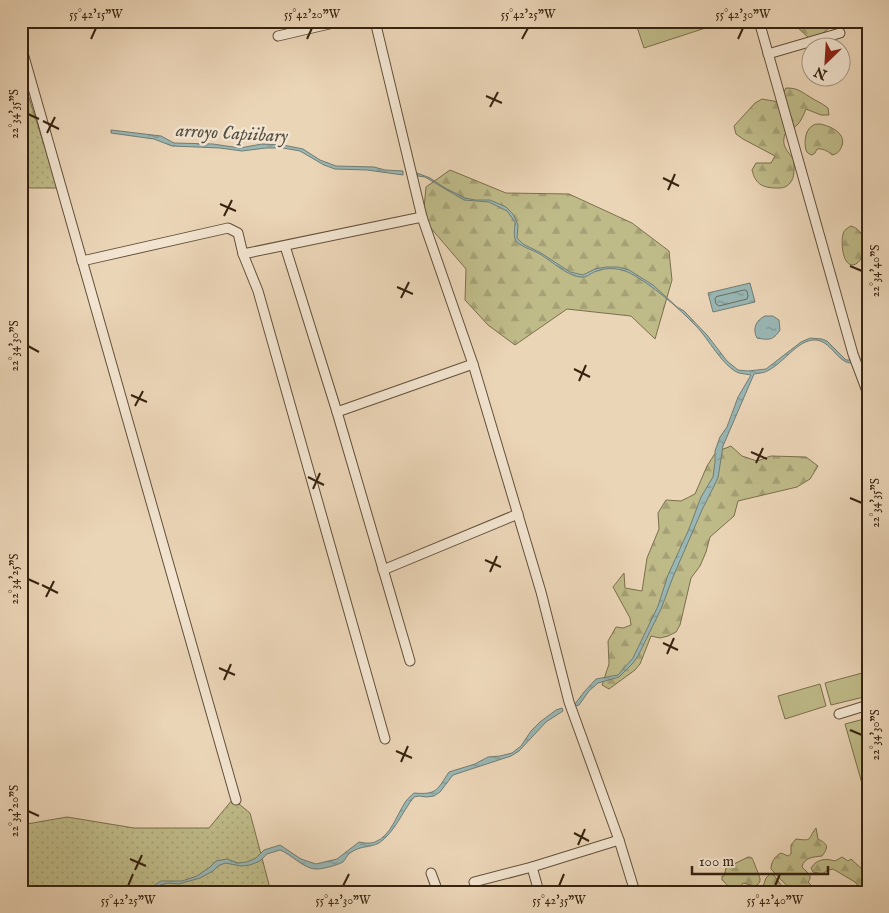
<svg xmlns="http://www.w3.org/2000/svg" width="889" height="913" font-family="'IM FELL English',serif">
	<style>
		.grass { fill: url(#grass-dots); stroke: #7a6f4c }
		.forest { fill: url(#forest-firs); stroke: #7a6f4c }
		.pitch { fill: #bfbb89; stroke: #7a6f4c }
		.water { fill: url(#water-ripples); stroke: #717c73 }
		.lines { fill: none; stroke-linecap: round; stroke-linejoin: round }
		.shore { stroke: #686d62; stroke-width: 1 }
		.minor-casing { stroke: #635039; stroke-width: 11 }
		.minor { stroke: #f2e4d0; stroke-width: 9 }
		.ticks { fill: none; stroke: #36230f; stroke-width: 2 }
		.labels { text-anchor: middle; stroke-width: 5; stroke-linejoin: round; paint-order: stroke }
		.water-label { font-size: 19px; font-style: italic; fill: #544f41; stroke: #f2e4d0 }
		.neatline { fill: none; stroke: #36230f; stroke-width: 2 }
		.ticks-label { font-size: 12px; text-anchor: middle; fill: #36230f }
	</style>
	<defs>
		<pattern id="grass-dots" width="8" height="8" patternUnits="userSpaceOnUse" patternTransform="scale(1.25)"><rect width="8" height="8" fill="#bfbb89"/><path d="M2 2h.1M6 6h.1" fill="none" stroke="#a5a075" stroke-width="1.8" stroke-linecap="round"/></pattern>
		<pattern id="forest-firs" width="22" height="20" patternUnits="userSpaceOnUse" patternTransform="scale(1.25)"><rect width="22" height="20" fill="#bfbb89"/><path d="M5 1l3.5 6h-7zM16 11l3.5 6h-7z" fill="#a5a075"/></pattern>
		<pattern id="water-ripples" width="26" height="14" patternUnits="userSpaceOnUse" patternTransform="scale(1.25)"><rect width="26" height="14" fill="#99b7b5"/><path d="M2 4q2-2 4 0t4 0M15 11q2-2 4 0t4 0" fill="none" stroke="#7e9492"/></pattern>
	</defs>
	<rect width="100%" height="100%" fill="#ebd5b7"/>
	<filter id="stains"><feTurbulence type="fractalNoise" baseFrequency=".004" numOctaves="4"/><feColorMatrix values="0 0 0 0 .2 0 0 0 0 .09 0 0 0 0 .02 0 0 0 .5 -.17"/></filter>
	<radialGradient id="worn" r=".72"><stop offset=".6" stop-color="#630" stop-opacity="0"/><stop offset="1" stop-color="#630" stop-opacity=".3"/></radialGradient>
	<!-- grass -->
	<g class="grass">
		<polygon points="21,73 58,188 31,188 21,186"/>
		<polygon points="233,799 250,813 271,892 21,892 21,825 67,817 134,828 209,828"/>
	</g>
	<!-- forest -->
	<g class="forest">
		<polygon points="801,21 837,21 822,34 809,38 798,28 798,22"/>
		<path d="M786,88c12,0 14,3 24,9 6,4 12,6 18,11l1,7h-8l-15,-6c-5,12 -7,17 -20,23 -6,13 1,18 8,28 0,7 1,18 -4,23 -3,4 -7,5 -11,5 -15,0 -23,-2 -27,-18l4,-7h15l4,-7 -32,-17 -7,-5 -2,-8 21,-23 7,-4 17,3 3,-7z"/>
		<path d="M820,124c11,2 28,10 21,24 -2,4 -4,6 -9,7 -4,-4 -10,-7 -15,-6l-2,4 -3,2c-3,-1 -5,-2 -6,-5 -2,-7 -1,-20 6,-24 2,-2 5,-2 8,-2z"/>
		<polygon points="450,170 506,193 569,194 632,223 669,251 672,280 655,339 631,316 567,309 515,345 488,325 465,300 466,269 423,219 426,187"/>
		<path d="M851,226c21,6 14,39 1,39 -10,-1 -11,-24 -9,-31 1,-4 4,-6 8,-8z"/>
		<polygon points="731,446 742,456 757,461 771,456 806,457 818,466 810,479 797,487 738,501 734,516 710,537 706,552 700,566 691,578 680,625 676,632 668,636 660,638 651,636 640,664 635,670 609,689 602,685 609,664 608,641 616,627 623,628 631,625 630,618 613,587 624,573 625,588 642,591 647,558 659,529 658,513 666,500 681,501 695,494 707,466 716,452"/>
		<path d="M816,828l2,11c10,5 11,8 4,17 -8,1 -18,1 -20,11l8,8v4l-2,3 3,3 -5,7c-16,0 -25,-12 -35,-23 0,-7 4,-13 10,-16l7,3 3,-2v-9l5,-6c17,2 11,1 20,-11z"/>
		<path d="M748,857c1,0 2,0 4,1 1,2 8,19 8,21 0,5 -2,5 -5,7l-12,-3 -2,3 3,6h-16c2,-7 -2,-8 -6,-12v-4h2l2,-8z"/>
		<path d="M842,857l6,4 3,-2 12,11 4,-1 1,-2v25h-28c4,-6 11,-3 17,-1l3,-3 -5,-6 -22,-13 -5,1 -6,4 -9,-2 -2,-4c6,-9 14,-10 24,-7z"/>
		<polygon points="770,874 774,875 781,885 794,892 761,892 766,878"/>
	</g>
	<!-- pitch -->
	<g class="pitch">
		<polygon points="635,21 727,21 644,48"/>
		<polygon points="866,672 868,680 868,696 831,705 825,683"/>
		<polygon points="820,684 826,706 785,719 778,696"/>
		<polygon points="868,718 868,794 865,794 845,724"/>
	</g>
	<!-- water -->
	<g class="water">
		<polygon points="111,130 161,136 174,143 213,144 240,148 262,144 283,145 303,149 320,160 336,166 374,167 385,170 403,171 403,175 367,170 335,169 324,165 300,151 283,148 266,148 242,151 220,148 172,146 154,139 111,133"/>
		<path d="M417,173l13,5 15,10 20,10 10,2h15l16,7 7,7 5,11 -1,13 6,6 18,9 29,19 13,3 12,-6 11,-2h12l11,3 24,15 24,22 7,4 23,24 20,26 11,9 10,1 18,-2 35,-27 9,-4 12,1 5,2 19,19h6l1,3c-15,2 -22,-24 -39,-23 -16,0 -31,23 -45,30 -4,3 -10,3 -15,4l-31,72 -5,32 -16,32 -29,67 -12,32 -23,47 -5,7 -14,14 -21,6 -9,8 -10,14 -3,1 -1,-2 9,-12 12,-13 22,-4 15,-17 25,-52 10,-31 21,-46 12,-32 12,-20 2,-15v-11l5,-14 7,-10 11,-30 13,-22c-4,-1 -8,-1 -12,-2 -16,-6 -31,-35 -43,-47 -17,-18 -45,-42 -66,-53 -10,-5 -23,-6 -33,-2 -5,1 -9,6 -14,6 -15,1 -34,-19 -47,-25 -6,-3 -16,-6 -20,-11 -3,-5 -1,-13 -1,-19l-8,-11 -18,-9 -25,-2 -39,-23 -7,-1z"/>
		<polygon points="750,283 755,302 713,312 708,293"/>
		<path d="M765,316h8l6,4 1,10c-7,11 -12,10 -23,8 -5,-9 -1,-18 8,-22z"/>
		<path d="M562,708l1,3 -17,11 -27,29 -8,5 -58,19 -13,17 -6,4 -7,1 -8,-1 -5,1c-12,15 -19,35 -35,46 -9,5 -18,2 -29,10 -3,2 -4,6 -7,9 -5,3 -20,7 -26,7 -12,1 -26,-15 -37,-19l-13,4 -7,7 -10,4 -9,1 -16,-3 -7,3 -5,5 -13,7 -21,6 -11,-1 -8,2 -5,5 -5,2h-19l-19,-3 -5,3h-8l5,-5 8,-1h7l7,3 14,1 9,-1 12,-8h21l15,-5 13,-9 6,-6 11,-2 11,4 9,-1 9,-4 8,-8 16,-5 21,14 15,5 21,-5 22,-17c5,1 11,2 16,0 16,-6 22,-28 31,-41 2,-3 5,-5 8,-8 23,2 23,-3 35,-21l26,-8 13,-7 12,-1 12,-3 9,-7 10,-15 9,-9 16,-12z"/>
	</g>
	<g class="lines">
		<!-- shore -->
		<polygon class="shore" points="745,290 747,291 748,296 747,299 719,306 716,304 715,299 716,297"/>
		<defs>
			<g id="minor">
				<polyline points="375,21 422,217 473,364 541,592 569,702 619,840 635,892"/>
				<polyline points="759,21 853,354 868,394"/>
				<polyline points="278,36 342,21"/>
				<polyline points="21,46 236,800"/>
				<polyline points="768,54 840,33"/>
				<polyline points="285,246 337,412 410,661"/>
				<polyline points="243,254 422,217"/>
				<polyline points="82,261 228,228 238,233 243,254 258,291 385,739"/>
				<polyline points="337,412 473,364"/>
				<polyline points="383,570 518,514"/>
				<polyline points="839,714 868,705"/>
				<polyline points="431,873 438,892"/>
				<polyline points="474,882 532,867"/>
				<polyline points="539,892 532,867 619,840"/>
			</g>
		</defs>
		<!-- minor casing -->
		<use href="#minor" class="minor-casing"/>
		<!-- minor -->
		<use href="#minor" class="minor"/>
	</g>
	<!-- ticks -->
	<path class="ticks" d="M91,39l5,-11M307,39l5,-11M522,39l6,-11M738,39l5,-11M486,96l16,7M490,107l8,-15M28,114l11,5M43,121l16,8M47,133l8,-16M663,178l16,8M668,190l7,-16M220,204l16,7M224,216l8,-16M850,266l12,5M397,287l16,7M401,298l8,-16M28,346l11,6M574,369l16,8M579,381l7,-16M131,395l16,7M135,406l8,-15M751,452l16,7M756,463l7,-15M308,477l16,8M313,489l7,-16M850,498l12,5M485,560l16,7M490,572l7,-16M28,579l11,5M42,585l16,8M46,597l8,-16M663,643l15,7M667,654l7,-16M219,668l16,7M224,680l7,-16M850,730l12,5M396,751l16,7M401,762l7,-16M28,811l11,5M574,833l15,8M578,845l7,-16M130,859l16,7M135,870l7,-15M128,886l5,-12M343,886l6,-12M559,886l5,-12M775,886l5,-12"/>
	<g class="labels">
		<!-- water labels -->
		<g class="water-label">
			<text transform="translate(232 132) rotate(3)" y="7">arroyo Capiibary</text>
		</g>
	</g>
	<!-- margin -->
	<rect width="889" height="913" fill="none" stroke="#ebd5b7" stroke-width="55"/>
	<!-- north arrow -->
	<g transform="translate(826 62) rotate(205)"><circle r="24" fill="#f2e4d0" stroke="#a79783"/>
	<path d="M0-4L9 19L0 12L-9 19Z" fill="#8f2418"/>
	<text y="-8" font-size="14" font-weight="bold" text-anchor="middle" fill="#36230f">N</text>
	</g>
	<!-- scale -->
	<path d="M692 866v8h136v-8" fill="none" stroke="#36230f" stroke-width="2.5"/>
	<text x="699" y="866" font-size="15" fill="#36230f" stroke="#f2e4d0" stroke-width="4" paint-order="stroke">100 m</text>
	<rect x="28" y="28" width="834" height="858" class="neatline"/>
	<g class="ticks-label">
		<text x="96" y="18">55°42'15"W</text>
		<text x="312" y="18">55°42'20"W</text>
		<text x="528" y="18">55°42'25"W</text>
		<text x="743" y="18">55°42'30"W</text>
		<text transform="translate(14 114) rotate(-90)" y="4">22°34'35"S</text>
		<text transform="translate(875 271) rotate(-90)" y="4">22°34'40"S</text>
		<text transform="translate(14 346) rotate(-90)" y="4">22°34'30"S</text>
		<text transform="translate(875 503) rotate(-90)" y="4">22°34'35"S</text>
		<text transform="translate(14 579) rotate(-90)" y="4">22°34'25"S</text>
		<text transform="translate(875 735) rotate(-90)" y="4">22°34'30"S</text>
		<text transform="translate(14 811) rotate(-90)" y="4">22°34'20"S</text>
		<text x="128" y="904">55°42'25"W</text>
		<text x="343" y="904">55°42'30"W</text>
		<text x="559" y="904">55°42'35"W</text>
		<text x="775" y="904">55°42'40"W</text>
	</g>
	<rect width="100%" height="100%" filter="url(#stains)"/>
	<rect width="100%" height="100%" fill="url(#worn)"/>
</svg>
